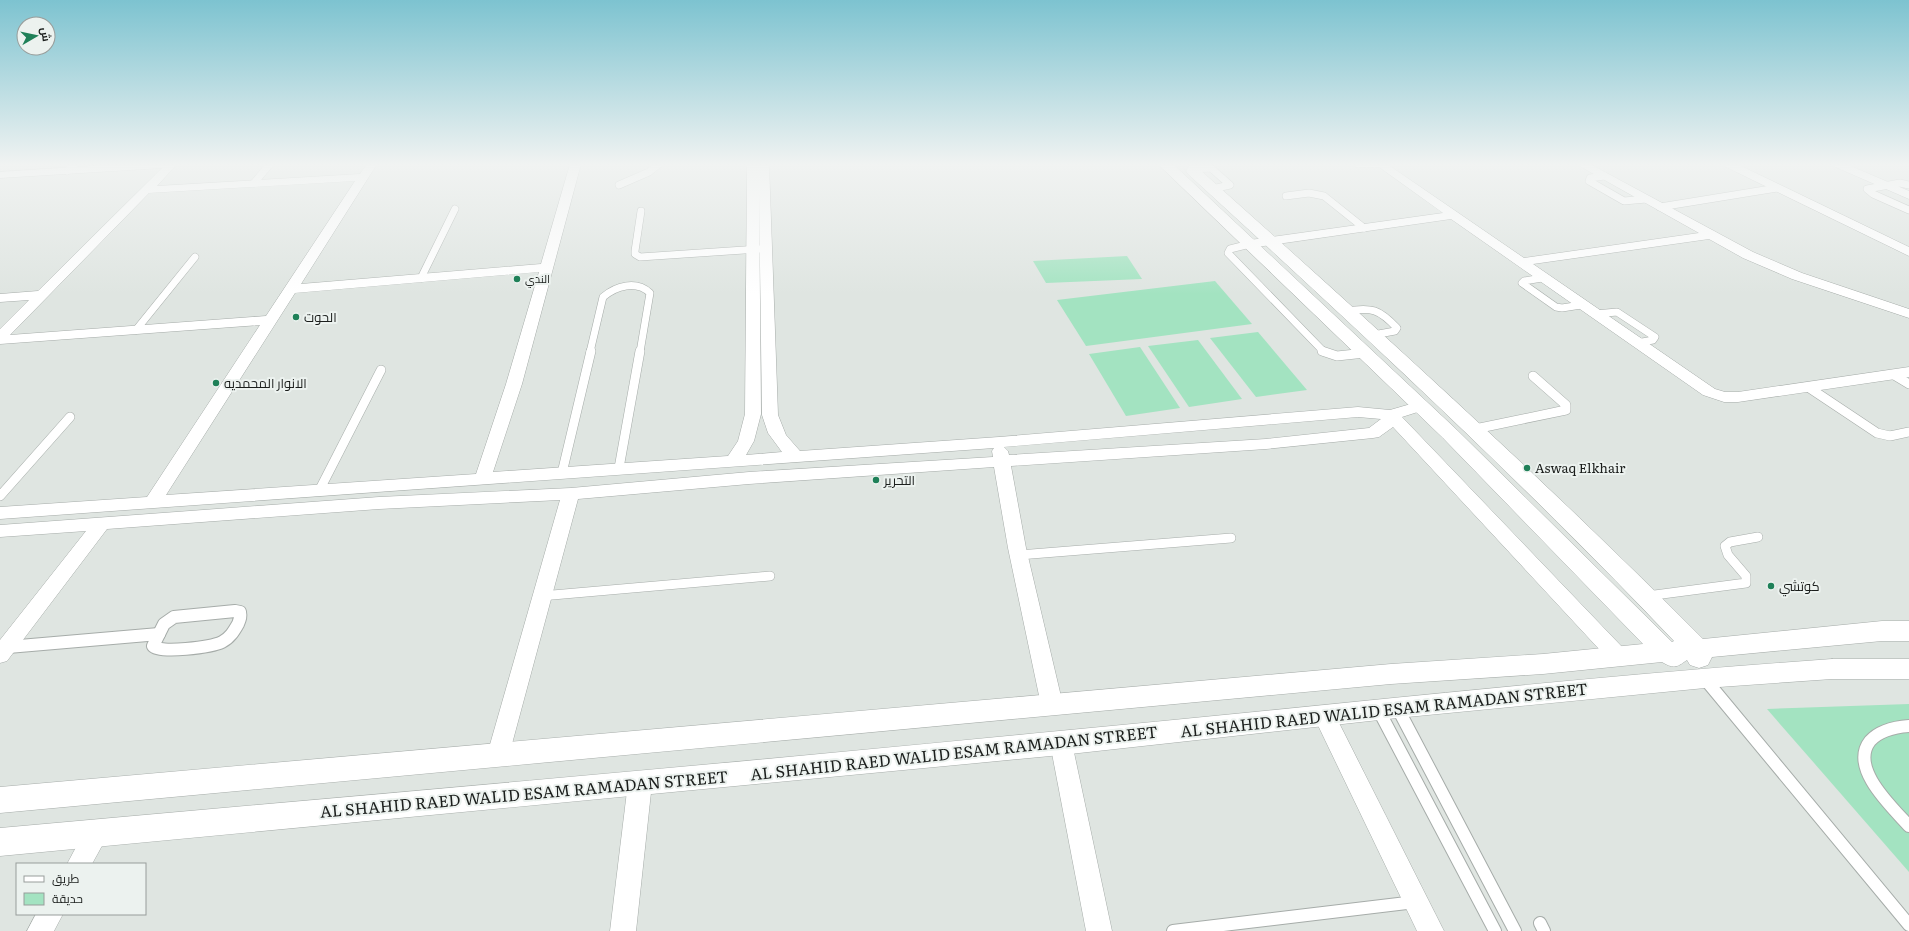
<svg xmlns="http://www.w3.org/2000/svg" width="1909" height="931" font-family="Literata,Cairo,serif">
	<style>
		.green { fill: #a3e3c1 }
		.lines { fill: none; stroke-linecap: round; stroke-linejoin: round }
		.service-far2-casing { stroke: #a6aca9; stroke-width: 8 }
		.service-far1-casing { stroke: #a6aca9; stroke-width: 10 }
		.service-casing { stroke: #a6aca9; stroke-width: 14 }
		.minor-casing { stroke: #a6aca9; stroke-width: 1 }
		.tertiary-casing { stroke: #a6aca9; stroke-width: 1 }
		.service-far2 { stroke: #fff; stroke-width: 7 }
		.service-far1 { stroke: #fff; stroke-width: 9 }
		.service { stroke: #fff; stroke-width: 12 }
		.minor { fill: #fff; fill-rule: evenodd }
		.tertiary { fill: #fff; fill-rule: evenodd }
		.poi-dot { fill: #1f8058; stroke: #ecf2ef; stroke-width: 1.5 }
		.labels { text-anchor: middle; stroke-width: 4; stroke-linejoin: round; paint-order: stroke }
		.far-poi-label { font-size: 11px; fill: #1b1e1c; stroke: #ecf2ef; text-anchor: start }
		.poi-label { font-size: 13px; fill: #1b1e1c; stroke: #ecf2ef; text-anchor: start }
		.near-street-label { font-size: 16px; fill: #1b1e1c; stroke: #ecf2ef }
	</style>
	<rect width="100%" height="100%" fill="#dfe5e1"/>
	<!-- green -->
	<g class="green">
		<polygon points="1127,256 1142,279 1046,283 1033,261"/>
		<polygon points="1215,281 1252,324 1086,346 1057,300"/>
		<polygon points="1258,332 1307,390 1256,397 1210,338"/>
		<polygon points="1198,340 1242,399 1189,407 1148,346"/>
		<polygon points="1140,347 1180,408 1126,416 1089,354"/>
		<polygon points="1909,704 1909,872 1767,709"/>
	</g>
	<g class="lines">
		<defs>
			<g id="service-far2">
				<polyline points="1358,164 1377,164"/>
				<polyline points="1191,169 1211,168 1230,185 1212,189"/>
				<polyline points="67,171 75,164"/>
				<polyline points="1604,176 1590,178 1589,181 1624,201 1646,199"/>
				<polyline points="254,183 270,164"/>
				<polyline points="619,185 649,172 659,164"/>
				<polyline points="1909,185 1900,183 1867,189 1873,194 1909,210"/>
				<polyline points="1286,196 1309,193 1324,196 1364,228"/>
				<polyline points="1660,207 1777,188"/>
				<polyline points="641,211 635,251 635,254 640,257 759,249"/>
				<polyline points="1250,244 1230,249 1228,253 1324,352"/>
				<polyline points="421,278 455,209"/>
				<polyline points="1542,278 1524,281 1522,283 1556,307 1562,308 1581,305"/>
				<path d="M1346,311c26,-4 33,-2 51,17l-2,3 -22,4"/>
				<polyline points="1595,314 1617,312 1655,337 1653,340 1637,343"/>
				<polyline points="136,330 195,257"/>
				<path d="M590,352l13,-55c13,-11 33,-17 47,-4l-10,59"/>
			</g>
			<g id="service-far1">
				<polyline points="1322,351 1337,356 1365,353"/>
				<polyline points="1894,375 1909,384"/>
				<polyline points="1808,387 1877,433 1890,436 1909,432"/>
				<polyline points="1475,429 1566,410 1566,405 1533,376"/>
				<polyline points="619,468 640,351"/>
				<polyline points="562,473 591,351"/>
				<polyline points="319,491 381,370"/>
				<polyline points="0,496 70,417"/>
				<polyline points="1019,555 1231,538"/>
				<polyline points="541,596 770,576"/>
				<polyline points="1647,596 1746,583 1746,576 1728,555 1725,546 1730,542 1758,537"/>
			</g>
			<g id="service">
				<path d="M235,611l5,1c1,5 0,7 -2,12 -4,7 -8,14 -16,18 -10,5 -63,12 -69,4l11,-22 10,-7z"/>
				<polyline points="8,647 159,634"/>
				<polyline points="1705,679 1909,925"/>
				<polyline points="1397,707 1515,931"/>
				<polyline points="1378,709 1495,931"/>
				<path d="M1909,726c-14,1 -29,4 -39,15 -21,27 22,66 39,85"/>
				<polyline points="1540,923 1544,931"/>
				<polyline points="1173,931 1415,902"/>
			</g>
			<g id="minor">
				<path d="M122,164h55l-20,22 203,-12 7,-10h10l-76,120 240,-20 29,-100h11l-59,220 -29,88 235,-16 10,-15 7,-27 2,-250h22l9,251 8,20 14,16 199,-14 359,-30 32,3 31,-9 6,2 2,3 -2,3 -25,8 223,233 3,6 -3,6 -7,2 -7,-2 -218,-235 -14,10 -6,1 -107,11 -255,17 15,82 37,157 -3,6 -8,3 -8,-3 -3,-6 -33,-157 -14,-81 -245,17 -171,15 -69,256 -3,7 -8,3 -8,-3 -3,-7 73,-255 -181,9 -272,20 -100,132 -7,2v-23l86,-109 -86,6v-12l379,-28 192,-9 178,-16 244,-15 -1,-6 2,-3 -994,71v-12l147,-10 113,-172 -260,19v-15l29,-29 -29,2v-8l38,-3 124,-123 -162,10v-6zM355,181l-89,135 -256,19 139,-142zM759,190l3,225 6,18 14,19 -36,3 8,-14 7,-27zM539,272l-33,112 -30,90 -310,21 129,-202zM1358,417l23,2 -12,9 -103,11 -257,16 -1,-4 -4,-4z"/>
				<polygon points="1375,164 1387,164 1524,258 1699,233 1576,164 1590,164 1753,252 1802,273 1909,309 1909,318 1792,279 1743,258 1709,239 1533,264 1715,389 1725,392 1738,392 1909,367 1909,377 1738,402 1724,402 1703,395 1451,219 1250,248 1246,247 1244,244 1246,241 1250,240 1443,213"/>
				<polygon points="1722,164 1737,164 1909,247 1909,256 1724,166"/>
				<polygon points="1831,164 1846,164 1909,191 1909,199 1833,166"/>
				<polygon points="1324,706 1332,709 1444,931 1417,931 1313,715 1316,709"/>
				<polygon points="1061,733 1069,736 1072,743 1112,931 1086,931 1050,743 1053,736"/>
				<polygon points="640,773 648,776 652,783 636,931 610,931 628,783 632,776"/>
				<polygon points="97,822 106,825 109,833 92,864 67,864 88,825"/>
				<polygon points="36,914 63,914 54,931 27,931"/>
			</g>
			<g id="tertiary">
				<path d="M1158,164h15l284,266 215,212 2,-1c-155,-163 -320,-315 -486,-467l-2,-3 2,-3h10c171,153 342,307 505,471l179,-18h27v20h-27l-170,16 -4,8 -9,3 -9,-3 -3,-5c-9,6 -12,10 -25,2l-119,12 -152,10 -1391,129v-26l1391,-123 152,-10 100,-10 -200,-206z"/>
				<path d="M1832,659h77v20h-77l-127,9 -308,30 -336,37 -1061,101v-28c353,-32 706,-62 1059,-97 258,-24 515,-54 773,-72z"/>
			</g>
		</defs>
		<!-- service-far2 casing -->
		<use href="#service-far2" class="service-far2-casing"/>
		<!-- service-far1 casing -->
		<use href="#service-far1" class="service-far1-casing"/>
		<!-- service casing -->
		<use href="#service" class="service-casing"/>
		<!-- minor casing -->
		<use href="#minor" class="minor-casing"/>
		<!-- tertiary casing -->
		<use href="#tertiary" class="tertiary-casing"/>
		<!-- service-far2 -->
		<use href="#service-far2" class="service-far2"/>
		<!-- service-far1 -->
		<use href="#service-far1" class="service-far1"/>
		<!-- service -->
		<use href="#service" class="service"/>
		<!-- minor -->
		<use href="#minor" class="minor"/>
		<!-- tertiary -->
		<use href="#tertiary" class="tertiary"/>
	</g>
	<!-- sky -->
	<linearGradient id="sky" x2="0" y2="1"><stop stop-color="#7dc3d0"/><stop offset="0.56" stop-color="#f1f3f2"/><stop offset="1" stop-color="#f1f3f2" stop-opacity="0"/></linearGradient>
	<rect width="1909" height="294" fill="url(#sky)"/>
	<!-- markers -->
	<g class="poi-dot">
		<circle cx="517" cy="279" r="4"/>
		<circle cx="296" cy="317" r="4"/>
		<circle cx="216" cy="383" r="4"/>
		<circle cx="1527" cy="468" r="4"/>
		<circle cx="876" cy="480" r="4"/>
		<circle cx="1771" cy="586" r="4"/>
	</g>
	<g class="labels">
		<!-- far-poi labels -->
		<g class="far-poi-label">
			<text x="525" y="283">الندي</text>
		</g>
		<!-- poi labels -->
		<g class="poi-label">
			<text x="304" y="322">الحوت</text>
			<text x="224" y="388">الانوار المحمديه</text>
			<text x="1535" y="473">Aswaq Elkhair</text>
			<text x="884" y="485">التحرير</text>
			<text x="1779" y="591">كوتشي</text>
		</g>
		<!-- near-street labels -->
		<g class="near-street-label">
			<text transform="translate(1384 710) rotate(-6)" y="6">AL SHAHID RAED WALID ESAM RAMADAN STREET</text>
			<text transform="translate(954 753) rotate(-6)" y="6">AL SHAHID RAED WALID ESAM RAMADAN STREET</text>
			<text transform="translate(524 794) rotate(-5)" y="6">AL SHAHID RAED WALID ESAM RAMADAN STREET</text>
		</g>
	</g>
	<!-- legend -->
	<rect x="16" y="863" width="130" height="52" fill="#ecf2ef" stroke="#989d9b"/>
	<rect x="24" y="876" width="20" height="6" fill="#ffffff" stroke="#989d9b"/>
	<text x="52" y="883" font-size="12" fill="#1b1e1c">طريق</text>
	<rect x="24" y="893" width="20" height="12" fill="#a3e3c1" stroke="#989d9b"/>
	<text x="52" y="903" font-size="12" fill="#1b1e1c">حديقة</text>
	<!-- north arrow -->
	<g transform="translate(36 36) rotate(81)"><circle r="19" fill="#ecf2ef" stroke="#989d9b"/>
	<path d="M0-3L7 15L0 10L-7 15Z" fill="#1f8058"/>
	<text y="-6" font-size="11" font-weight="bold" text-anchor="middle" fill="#1b1e1c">ش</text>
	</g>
</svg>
